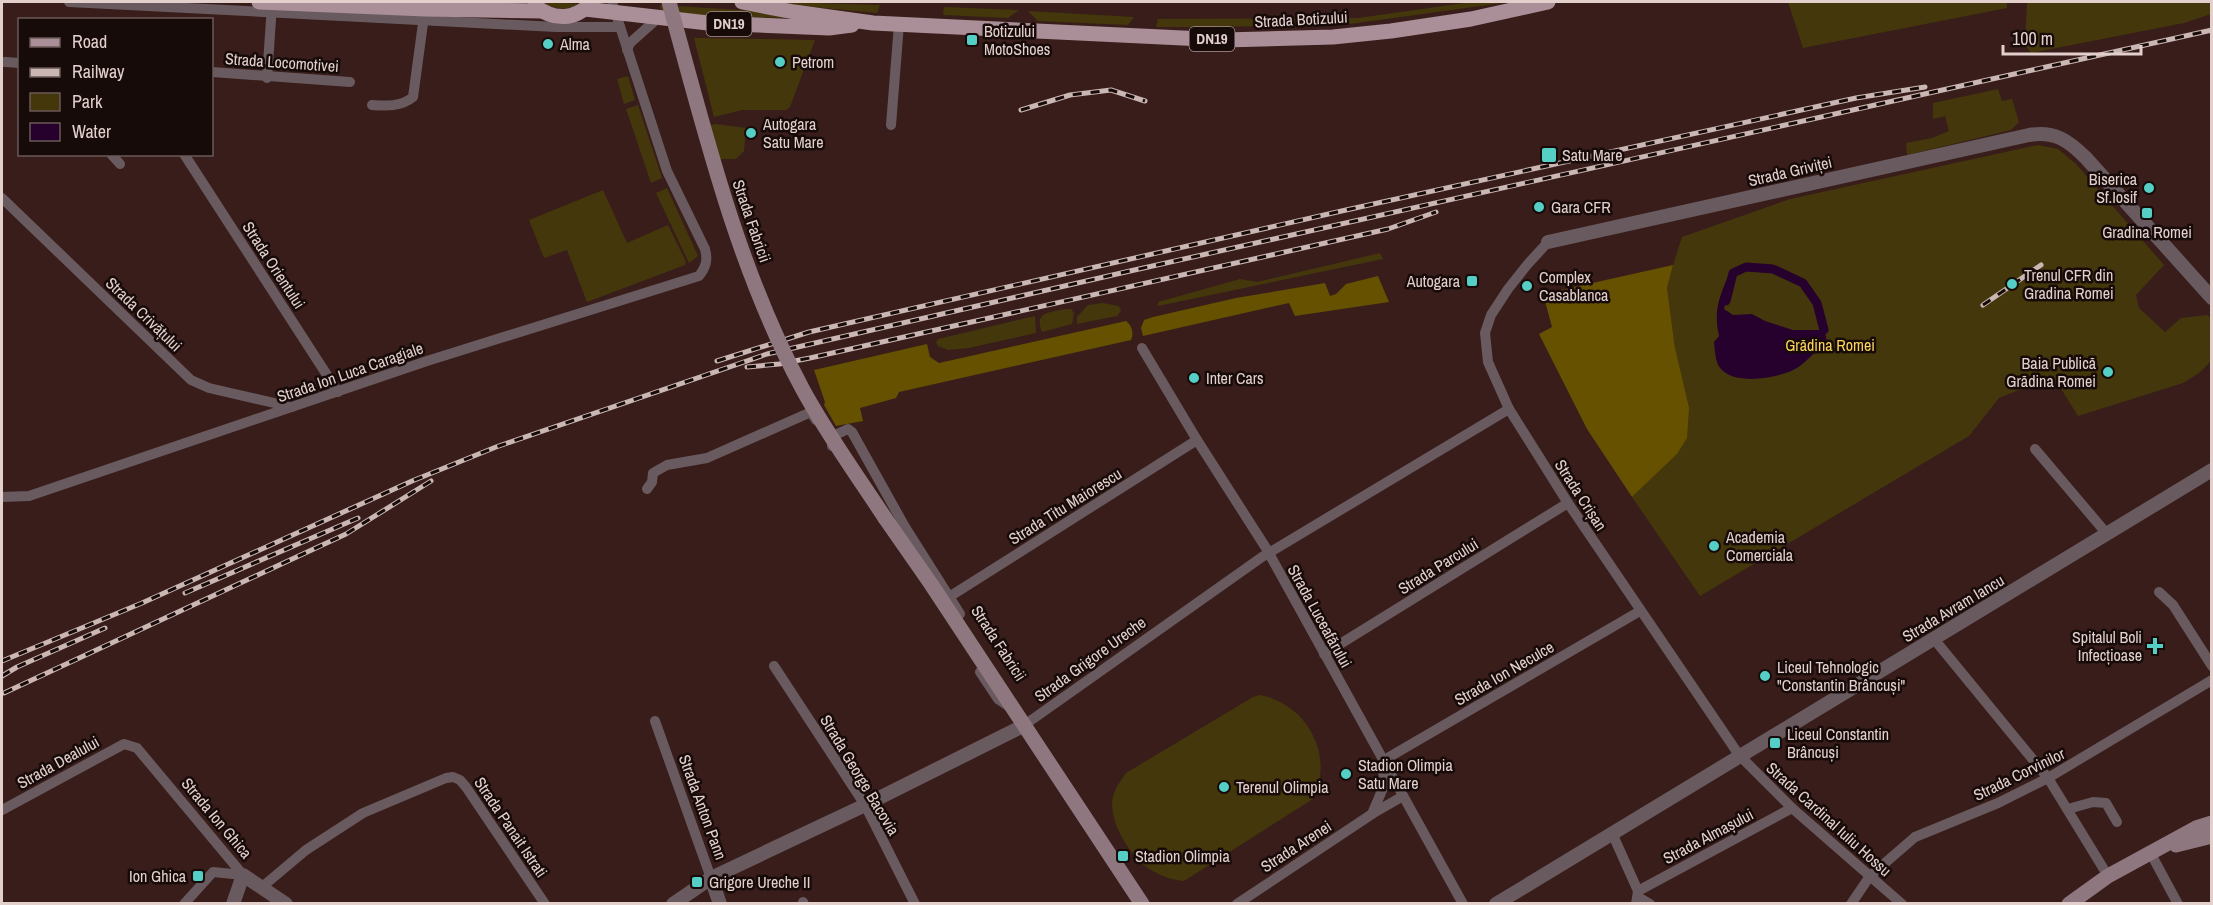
<svg xmlns="http://www.w3.org/2000/svg" width="2213" height="905" font-family="'Archivo Narrow',sans-serif">
	<style>
		.green { fill: #44370b }
		.forest { fill: #665101 }
		.water { fill: #27012d; fill-rule: evenodd }
		.lines { fill: none; stroke-linecap: round; stroke-linejoin: round }
		.canal { stroke: #27012d; stroke-width: 9 }
		.minor { stroke: #685a5f; stroke-width: 10 }
		.tertiary { stroke: #685a5f; stroke-width: 14 }
		.secondary { stroke: #8e777f; stroke-width: 15 }
		.primary { stroke: #aa8e98; stroke-width: 15 }
		.rail-casing { stroke: #cab6b3; stroke-width: 5 }
		.rail { stroke: #170b0a; stroke-width: 3; stroke-dasharray: 9; stroke-linecap: butt }
		.secondary-bridge { stroke: #8e777f; stroke-width: 15 }
		.poi-dot { fill: #55cec5; stroke: #170b0a; stroke-width: 2 }
		.labels { text-anchor: middle; stroke-width: 5; stroke-linejoin: round; paint-order: stroke }
		.shield { fill: #170b0a; stroke: #a69592; stroke-width: 1.5 }
		.shield-label { font-size: 15px; font-weight: bold; fill: #e3d0cd }
		.street-label { font-size: 16px; fill: #e3d0cd; stroke: #170b0a }
		.poi-label { font-size: 16px; fill: #e3d0cd; stroke: #170b0a; text-anchor: start }
		.park-label { font-size: 16px; fill: #fad45b; stroke: #170b0a }
	</style>
	<rect width="100%" height="100%" fill="#381d1a"/>
	<!-- green -->
	<g class="green">
		<path d="M542,2l39,2c-15,6 -25,7 -39,-2z"/>
		<polygon points="788,2 880,5 877,13 790,5"/>
		<polygon points="1471,2 1510,2 1350,24 1218,27 1156,27 1158,19 1358,18"/>
		<polygon points="1788,2 2007,2 2007,8 1803,48"/>
		<polygon points="2027,2 2211,2 2211,14 2184,23 2031,53 2025,45"/>
		<polygon points="660,5 786,13 785,18 661,15"/>
		<polygon points="944,7 1019,10 1008,18 943,15"/>
		<polygon points="1028,11 1134,17 1128,25 1038,21"/>
		<polygon points="694,38 701,38 815,40 790,107 786,110 742,110 714,117"/>
		<polygon points="628,76 635,100 624,104 617,79"/>
		<polygon points="1998,89 2002,101 2012,99 2019,122 2011,130 1907,155 1906,143 1932,138 1949,131 1945,116 1933,119 1933,103"/>
		<polygon points="638,105 662,178 651,183 626,109"/>
		<polygon points="716,124 746,128 744,151 736,159 705,159 698,128"/>
		<polygon points="2038,145 2058,149 2076,164 2164,265 2136,295 2139,308 2165,332 2181,318 2207,315 2211,318 2211,361 2199,373 2183,383 2078,416 2053,376 1999,398 1969,436 1700,596 1632,497 1677,454 1675,348 1667,288 1673,265 1682,237 1790,199"/>
		<polygon points="667,188 698,256 689,263 656,193"/>
		<polygon points="603,190 627,243 668,225 686,262 685,265 587,302 567,250 544,258 529,220"/>
		<polygon points="1380,253 1383,259 1158,306 1158,302 1240,279 1257,282"/>
		<polygon points="1103,303 1119,306 1121,311 1117,316 1077,324 1077,317 1088,305"/>
		<path d="M1065,309h6l3,4 -2,11 -30,8c-8,-21 7,-19 23,-23z"/>
		<polygon points="1035,316 1036,333 969,348 948,350 938,346 936,342 938,339"/>
		<path d="M1260,695c47,9 75,60 53,104l-129,82c-11,-1 -21,-4 -31,-10 -22,-11 -48,-53 -39,-78 2,-6 8,-14 12,-20l127,-76z"/>
	</g>
	<!-- forest -->
	<g class="forest">
		<polygon points="1673,265 1667,288 1675,348 1689,408 1687,438 1677,454 1632,497 1587,429 1539,334 1552,327 1543,294"/>
		<polygon points="1378,276 1389,302 1295,316 1289,303 1143,336 1141,328 1144,320 1153,317 1236,298 1325,283 1330,296 1336,294 1346,284"/>
		<path d="M1126,321c6,4 8,13 5,19l-232,52 -3,6 -36,10 3,13 -27,5 -12,-21 1,-3 -11,-32 113,-26 3,13 9,6z"/>
	</g>
	<!-- water -->
	<path class="water" d="M1746,264l27,1 32,17 14,21 8,39 -3,7c-11,2 -17,13 -27,19 -17,10 -61,18 -76,1 -6,-6 -6,-19 -7,-27l5,-6c-6,-27 1,-41 12,-66zM1746,267c47,3 68,15 78,63h-31l-28,-9 -13,-7 -19,1 -9,-6 9,-36z"/>
	<g class="lines">
		<!-- canal -->
		<polyline class="canal" points="1726,301 1733,273 1746,267 1773,269 1803,283 1817,303 1824,330"/>
		<!-- minor -->
		<g class="minor">
			<polyline points="69,2 556,27 620,27"/>
			<polyline points="627,50 630,43 658,18"/>
			<polyline points="5,62 20,63"/>
			<polyline points="212,72 350,82"/>
			<polyline points="267,78 272,5"/>
			<path d="M372,105c14,1 29,2 41,-8l11,-81"/>
			<polyline points="891,125 899,24"/>
			<polyline points="111,154 120,164"/>
			<polyline points="184,154 338,392"/>
			<polyline points="2,198 191,380 209,388 292,407"/>
			<polyline points="1548,242 1527,265 1508,289 1491,315 1485,333 1488,362 1509,409 1568,503 1739,755 1792,808 1902,904"/>
			<polyline points="1142,348 1197,440 1266,548 1463,904"/>
			<polyline points="832,446 835,435 848,429 852,432 905,527 960,614"/>
			<polyline points="2035,449 2107,534"/>
			<polyline points="647,489 652,482 653,473 667,465 707,458 811,412 816,420"/>
			<path d="M2,497l27,-1 398,-135 272,-85c7,-9 9,-16 6,-27l-38,-78 -55,-169"/>
			<polyline points="2159,592 2173,605 2212,666"/>
			<polyline points="949,597 1197,440"/>
			<polyline points="1934,639 2048,778 2108,876"/>
			<polyline points="1324,654 1568,503"/>
			<polyline points="774,666 865,805 915,904"/>
			<polyline points="980,672 998,699 1010,707"/>
			<polyline points="655,721 711,878"/>
			<polyline points="1023,726 1262,557 1509,409"/>
			<polyline points="2068,809 2093,802 2106,803 2117,822"/>
			<polyline points="2,810 124,744 137,748 243,875"/>
			<polyline points="1372,814 1383,788 1384,760 1640,611"/>
			<polyline points="1612,833 1638,891 1636,904"/>
			<polyline points="2150,852 2178,904"/>
			<polyline points="262,887 306,850 363,813 446,778 453,777 460,780 466,787 545,904"/>
			<polyline points="1638,891 1792,808"/>
			<polyline points="1638,897 1650,904"/>
			<polyline points="803,902 804,904"/>
			<polyline points="184,904 213,872 243,875"/>
			<polyline points="1237,904 1372,814 1403,796"/>
			<polyline points="1851,904 1870,876 1915,837 1998,803 2048,778 2212,680"/>
		</g>
		<!-- tertiary -->
		<g class="tertiary">
			<path d="M1548,242l481,-107c26,-4 39,5 57,23l126,140"/>
			<polyline points="711,878 720,904"/>
			<polyline points="233,904 243,875 286,904"/>
			<polyline points="673,904 711,878 861,807 1023,726"/>
			<polyline points="1496,904 2212,470"/>
		</g>
		<!-- secondary -->
		<g class="secondary">
			<polyline points="885,518 931,584 1142,904"/>
			<polyline points="2176,845 2212,836"/>
			<polyline points="2069,904 2108,876 2196,828 2212,823"/>
		</g>
		<!-- primary -->
		<g class="primary">
			<polyline points="259,2 425,9 542,11"/>
			<polyline points="742,2 794,12 873,23 1224,40 1333,37 1391,31 1471,19 1548,2"/>
			<path d="M535,6c19,15 40,14 56,-3"/>
			<polyline points="585,9 708,23 829,28 852,25"/>
		</g>
		<defs>
			<g id="rail">
				<polyline points="1021,110 1070,95 1111,90 1145,101"/>
				<polyline points="1983,305 2041,265"/>
				<polyline points="717,361 809,332 1346,210 1856,98 1925,87"/>
				<polyline points="747,367 779,364 810,358 1388,229 1436,212"/>
				<polyline points="185,593 358,518"/>
				<polyline points="2,661 142,603 412,481 496,447 767,354 1130,271 2212,30"/>
				<polyline points="2,676 17,667 105,628"/>
				<polyline points="4,693 346,534 431,481"/>
			</g>
		</defs>
		<!-- rail casing -->
		<use href="#rail" class="rail-casing"/>
		<!-- rail -->
		<use href="#rail" class="rail"/>
		<!-- secondary-bridge -->
		<path class="secondary-bridge" d="M669,2c36,130 68,265 133,386 24,45 55,87 83,130"/>
	</g>
	<!-- markers -->
	<g class="poi-dot">
		<rect x="966" y="34" width="12" height="12" rx="3"/>
		<circle cx="548" cy="44" r="6"/>
		<circle cx="780" cy="62" r="6"/>
		<circle cx="751" cy="133" r="6"/>
		<rect x="1541" y="147" width="16" height="16" rx="3"/>
		<circle cx="2149" cy="188" r="6"/>
		<circle cx="1539" cy="207" r="6"/>
		<rect x="2141" y="207" width="12" height="12" rx="3"/>
		<rect x="1466" y="275" width="12" height="12" rx="3"/>
		<circle cx="2012" cy="284" r="6"/>
		<circle cx="1527" cy="286" r="6"/>
		<circle cx="2108" cy="372" r="6"/>
		<circle cx="1194" cy="378" r="6"/>
		<circle cx="1714" cy="546" r="6"/>
		<path d="M2152 637h6v6h6v6h-6v6h-6v-6h-6v-6h6z"/>
		<circle cx="1765" cy="676" r="6"/>
		<rect x="1769" y="737" width="12" height="12" rx="3"/>
		<circle cx="1346" cy="774" r="6"/>
		<circle cx="1224" cy="787" r="6"/>
		<rect x="1117" y="850" width="12" height="12" rx="3"/>
		<rect x="192" y="870" width="12" height="12" rx="3"/>
		<rect x="691" y="876" width="12" height="12" rx="3"/>
	</g>
	<g class="labels">
		<!-- shield labels -->
		<g class="shield">
			<rect x="706.5" y="12" width="45" height="24" rx="4.5"/>
			<rect x="1189.5" y="27" width="45" height="24" rx="4.5"/>
		</g>
		<g class="shield-label">
			<text x="729" y="29">DN19</text>
			<text x="1212" y="44">DN19</text>
		</g>
		<!-- street labels -->
		<g class="street-label">
			<text transform="translate(1301 19) rotate(-3)" y="6">Strada Botizului</text>
			<text transform="translate(282 62) rotate(4)" y="6">Strada Locomotivei</text>
			<text transform="translate(1790 171) rotate(-13)" y="6">Strada Griviței</text>
			<text transform="translate(752 221) rotate(71)" y="6">Strada Fabricii</text>
			<text transform="translate(274 265) rotate(57)" y="6">Strada Orientului</text>
			<text transform="translate(144 314) rotate(44)" y="6">Strada Crivățului</text>
			<text transform="translate(350 372) rotate(-19)" y="6">Strada Ion Luca Caragiale</text>
			<text transform="translate(1581 495) rotate(57)" y="6">Strada Crișan</text>
			<text transform="translate(1065 506) rotate(-32)" y="6">Strada Titu Maiorescu</text>
			<text transform="translate(1438 566) rotate(-32)" y="6">Strada Parcului</text>
			<text transform="translate(1953 608) rotate(-31)" y="6">Strada Avram Iancu</text>
			<text transform="translate(1320 616) rotate(61)" y="6">Strada Luceafărului</text>
			<text transform="translate(999 643) rotate(57)" y="6">Strada Fabricii</text>
			<text transform="translate(1090 659) rotate(-36)" y="6">Strada Grigore Ureche</text>
			<text transform="translate(1504 673) rotate(-30)" y="6">Strada Ion Neculce</text>
			<text transform="translate(58 762) rotate(-29)" y="6">Strada Dealului</text>
			<text transform="translate(2019 774) rotate(-26)" y="6">Strada Corvinilor</text>
			<text transform="translate(860 775) rotate(59)" y="6">Strada George Bacovia</text>
			<text transform="translate(703 807) rotate(70)" y="6">Strada Anton Pann</text>
			<text transform="translate(217 818) rotate(50)" y="6">Strada Ion Ghica</text>
			<text transform="translate(1829 819) rotate(42)" y="6">Strada Cardinal Iuliu Hossu</text>
			<text transform="translate(511 827) rotate(56)" y="6">Strada Panait Istrati</text>
			<text transform="translate(1708 836) rotate(-28)" y="6">Strada Almașului</text>
			<text transform="translate(1296 846) rotate(-33)" y="6">Strada Arenei</text>
		</g>
		<!-- poi labels -->
		<g class="poi-label">
			<text x="984" y="37">Botizului<tspan x="984" dy="18">MotoShoes</tspan></text>
			<text x="560" y="50">Alma</text>
			<text x="792" y="68">Petrom</text>
			<text x="763" y="130">Autogara<tspan x="763" dy="18">Satu Mare</tspan></text>
			<text x="1562" y="161">Satu Mare</text>
			<text x="2137" y="185" text-anchor="end">Biserica<tspan x="2137" dy="18">Sf.Iosif</tspan></text>
			<text x="1551" y="213">Gara CFR</text>
			<text x="2147" y="238" text-anchor="middle">Gradina Romei</text>
			<text x="2024" y="281">Trenul CFR din<tspan x="2024" dy="18">Gradina Romei</tspan></text>
			<text x="1539" y="283">Complex<tspan x="1539" dy="18">Casablanca</tspan></text>
			<text x="1460" y="287" text-anchor="end">Autogara</text>
			<text x="2096" y="369" text-anchor="end">Baia Publică<tspan x="2096" dy="18">Grădina Romei</tspan></text>
			<text x="1206" y="384">Inter Cars</text>
			<text x="1726" y="543">Academia<tspan x="1726" dy="18">Comerciala</tspan></text>
			<text x="2142" y="643" text-anchor="end">Spitalul Boli<tspan x="2142" dy="18">Infecțioase</tspan></text>
			<text x="1777" y="673">Liceul Tehnologic<tspan x="1777" dy="18">"Constantin Brâncuși"</tspan></text>
			<text x="1787" y="740">Liceul Constantin<tspan x="1787" dy="18">Brâncuși</tspan></text>
			<text x="1358" y="771">Stadion Olimpia<tspan x="1358" dy="18">Satu Mare</tspan></text>
			<text x="1236" y="793">Terenul Olimpia</text>
			<text x="1135" y="862">Stadion Olimpia</text>
			<text x="186" y="882" text-anchor="end">Ion Ghica</text>
			<text x="709" y="888">Grigore Ureche II</text>
		</g>
		<!-- park labels -->
		<g class="park-label">
			<text x="1830" y="351">Grădina Romei</text>
		</g>
	</g>
	<!-- border -->
	<rect width="2213" height="905" fill="none" stroke="#e3d0cd" stroke-width="6"/>
	<!-- legend -->
	<rect x="18" y="18" width="195" height="138" fill="#170b0a" stroke="#695a58" stroke-width="1.5"/>
	<rect x="30" y="38" width="30" height="9" fill="#aa8e98" stroke="#695a58" stroke-width="1.5"/>
	<text x="72" y="48" font-size="18" fill="#e3d0cd">Road</text>
	<rect x="30" y="68" width="30" height="9" fill="#cab6b3" stroke="#695a58" stroke-width="1.5"/>
	<text x="72" y="78" font-size="18" fill="#e3d0cd">Railway</text>
	<rect x="30" y="93" width="30" height="18" fill="#44370b" stroke="#695a58" stroke-width="1.5"/>
	<text x="72" y="108" font-size="18" fill="#e3d0cd">Park</text>
	<rect x="30" y="123" width="30" height="18" fill="#27012d" stroke="#695a58" stroke-width="1.5"/>
	<text x="72" y="138" font-size="18" fill="#e3d0cd">Water</text>
	<!-- scale -->
	<path d="M2003 45v9h138v-9" fill="none" stroke="#e3d0cd" stroke-width="3"/>
	<text x="2012" y="45" font-size="18" fill="#e3d0cd" stroke="#170b0a" stroke-width="4.5" paint-order="stroke">100 m</text>
</svg>
